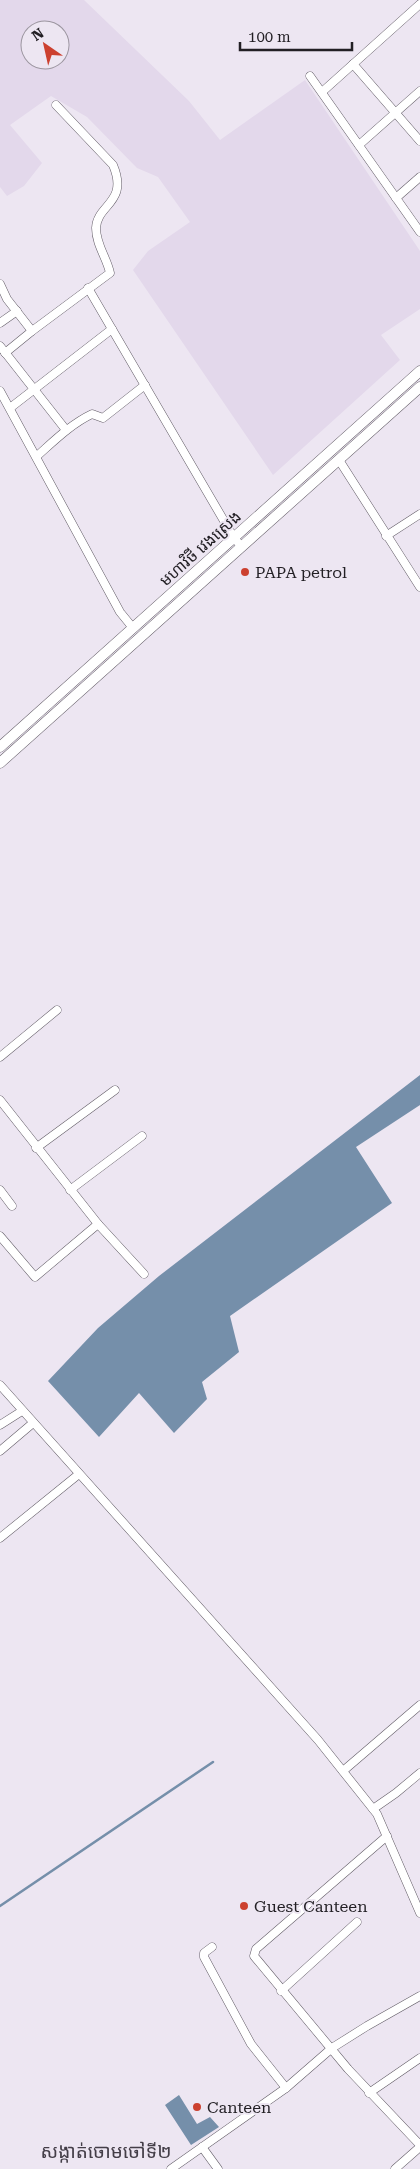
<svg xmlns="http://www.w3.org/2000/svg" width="420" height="2169" font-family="'Roboto Serif','Noto Sans Khmer',serif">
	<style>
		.built { fill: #e3d8eb; fill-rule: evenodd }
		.water { fill: #758faa }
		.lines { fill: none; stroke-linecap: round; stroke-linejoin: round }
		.stream { stroke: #758faa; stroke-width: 2.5 }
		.minor-casing { stroke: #625c66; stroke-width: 9 }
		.major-casing { stroke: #625c66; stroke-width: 11 }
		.minor { stroke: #fff; stroke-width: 8 }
		.major { stroke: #fff; stroke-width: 10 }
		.poi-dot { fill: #cc402f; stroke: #ede6f2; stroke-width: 2 }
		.labels { text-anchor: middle; stroke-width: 4; stroke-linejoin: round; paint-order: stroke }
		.street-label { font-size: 16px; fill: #221f24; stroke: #ede6f2 }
		.poi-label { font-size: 16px; fill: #221f24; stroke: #ede6f2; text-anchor: start }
		.quarter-label { font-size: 19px; fill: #443e48; stroke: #ede6f2 }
	</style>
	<rect width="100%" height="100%" fill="#ede6f2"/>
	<!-- built -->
	<path class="built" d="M0,0h84l105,101 31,39 85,-60 115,171v58l-39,26 19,25 -127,115 -140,-205 15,-19 42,-29 -32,-45 -21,-9 -50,-51 -36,-21 -41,29 32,38 -18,23 -17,10 -7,-9zM30,30h30v30h-30z"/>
	<!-- water -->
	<g class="water">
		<polygon points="420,1075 420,1105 356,1147 392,1203 230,1316 239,1352 202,1382 207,1399 174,1433 139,1393 99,1437 48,1381 98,1328 159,1276"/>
		<polygon points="179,2095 197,2124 210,2117 219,2127 191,2145 165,2105"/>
	</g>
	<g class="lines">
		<!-- stream -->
		<polyline class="stream" points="0,1906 213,1762"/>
		<defs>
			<g id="minor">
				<polyline points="353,64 420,141"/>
				<polyline points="310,76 420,232"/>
				<polyline points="322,92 420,4"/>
				<polyline points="359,145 420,91"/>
				<polyline points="396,198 420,177"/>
				<polyline points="0,284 7,299 32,331"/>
				<polyline points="88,288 234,538 242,547"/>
				<polyline points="0,323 17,311"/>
				<polyline points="0,346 66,430"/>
				<path d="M5,353l27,-22 78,-58c-3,-15 -14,-28 -14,-45 1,-24 33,-25 17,-63l-57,-60"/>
				<polyline points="0,391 120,612 133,628"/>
				<polyline points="10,408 112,329"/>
				<path d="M37,456c17,-15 34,-32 55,-42l11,4 42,-33"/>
				<polyline points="339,460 420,587"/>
				<polyline points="386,536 420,514"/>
				<polyline points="0,1057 57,1010"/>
				<polyline points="0,1100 98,1224 144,1274"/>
				<polyline points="36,1148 115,1090"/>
				<polyline points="0,1190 12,1206"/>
				<polyline points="70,1190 142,1136"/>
				<polyline points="0,1236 35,1277 98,1224"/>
				<polyline points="0,1385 318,1740 377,1814 420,1913"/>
				<polyline points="0,1425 22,1411"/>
				<polyline points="0,1451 33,1423"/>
				<polyline points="0,1538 79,1474"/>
				<polyline points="343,1771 420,1705"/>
				<polyline points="373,1809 396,1793 420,1773"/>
				<polyline points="387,1836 256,1949 254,1956 348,2069 420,2145"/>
				<polyline points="212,1947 204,1953 204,1957 251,2044 286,2088"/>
				<polyline points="281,1991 357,1922"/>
				<polyline points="369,2093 420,2058"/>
				<polyline points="202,2147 218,2169"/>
				<polyline points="171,2169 286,2088 332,2048 367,2026 420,1996"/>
				<polyline points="395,2169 420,2147"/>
			</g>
			<g id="major">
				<polyline points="0,747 420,371"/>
				<polyline points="0,763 420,387"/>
			</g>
		</defs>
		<!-- minor casing -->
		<use href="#minor" class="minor-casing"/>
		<!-- major casing -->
		<use href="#major" class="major-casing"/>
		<!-- minor -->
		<use href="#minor" class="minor"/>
		<!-- major -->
		<use href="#major" class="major"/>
	</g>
	<!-- markers -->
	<g class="poi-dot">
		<circle cx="245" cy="572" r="5"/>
		<circle cx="244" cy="1906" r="5"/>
		<circle cx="197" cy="2107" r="5"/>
	</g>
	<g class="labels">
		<!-- street labels -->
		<g class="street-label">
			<text transform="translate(200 548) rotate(-42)" y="6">មហាវិថី វេងស្រេង</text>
		</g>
		<!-- poi labels -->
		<g class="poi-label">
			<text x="255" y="578">PAPA petrol</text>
			<text x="254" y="1912">Guest Canteen</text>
			<text x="207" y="2113">Canteen</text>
		</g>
		<!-- quarter labels -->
		<g class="quarter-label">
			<text x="106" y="2158">សង្កាត់ចោមចៅទី២</text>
		</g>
	</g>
	<!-- north arrow -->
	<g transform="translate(45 45) rotate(326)"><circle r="24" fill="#ede6f2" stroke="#9c96a0"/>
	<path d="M0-4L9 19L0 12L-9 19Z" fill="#cc402f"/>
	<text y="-8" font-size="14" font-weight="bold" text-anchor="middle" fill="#221f24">N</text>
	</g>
	<!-- scale -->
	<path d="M240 42v8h112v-8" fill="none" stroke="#221f24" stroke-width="2.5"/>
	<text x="248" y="42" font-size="15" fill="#221f24" stroke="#ede6f2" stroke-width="4" paint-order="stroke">100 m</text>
</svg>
